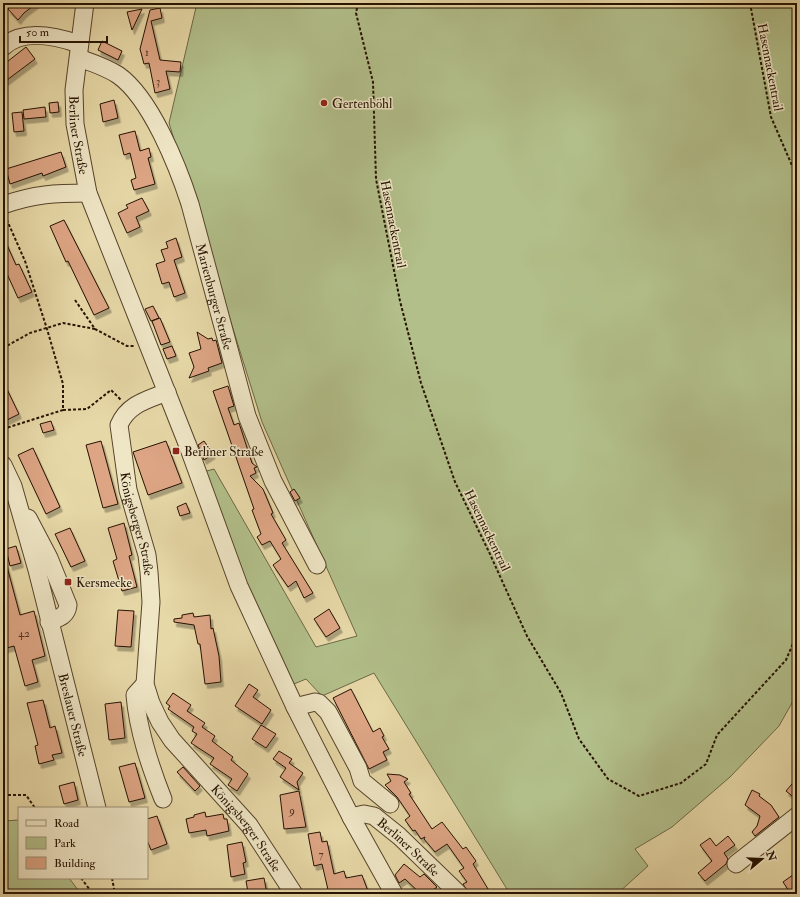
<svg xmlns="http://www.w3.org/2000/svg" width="800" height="897" font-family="'IM FELL Double Pica',serif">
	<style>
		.green { fill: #b2bf8a; stroke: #6c6846 }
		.building { fill: #dda584; stroke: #251201; filter: url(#shadow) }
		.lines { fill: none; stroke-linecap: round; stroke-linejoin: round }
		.minor-casing { stroke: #56442a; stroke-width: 19 }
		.path { stroke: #251201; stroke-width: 2; stroke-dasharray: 3 2; stroke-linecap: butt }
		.minor { stroke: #efe6c6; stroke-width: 17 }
		.poi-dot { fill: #8f2418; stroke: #efe6c6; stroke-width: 1.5 }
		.labels { text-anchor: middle; stroke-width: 3; stroke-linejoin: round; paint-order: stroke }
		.number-label { font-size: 11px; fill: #533722 }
		.street-label { font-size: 13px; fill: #251201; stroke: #efe6c6 }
		.poi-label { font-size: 13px; fill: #251201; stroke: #efe6c6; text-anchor: start }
	</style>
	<defs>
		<filter id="shadow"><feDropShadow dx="2.5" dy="4.5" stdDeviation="0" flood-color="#0004"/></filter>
	</defs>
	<rect width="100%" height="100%" fill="#e7d8a7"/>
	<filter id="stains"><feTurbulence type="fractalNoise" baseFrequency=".005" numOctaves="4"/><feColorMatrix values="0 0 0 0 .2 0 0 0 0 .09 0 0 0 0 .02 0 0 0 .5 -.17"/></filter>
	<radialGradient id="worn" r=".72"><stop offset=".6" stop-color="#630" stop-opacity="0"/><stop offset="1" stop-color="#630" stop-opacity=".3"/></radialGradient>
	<!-- green -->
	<g class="green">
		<polygon points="197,3 797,3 797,694 779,726 730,777 672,827 635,849 648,866 617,894 510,894 374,673 322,696 306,679 289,686 242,584 203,472 214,469 316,647 357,636 262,422 169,123"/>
		<polygon points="19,820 19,878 69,878 81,894 3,894 3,821"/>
	</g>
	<!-- building -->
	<g class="building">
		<polygon points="14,3 37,3 24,13 18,20 8,9"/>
		<polygon points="160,8 162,18 151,21 160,60 181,62 180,72 166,71 170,89 155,93 149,63 144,64 140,49 150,10"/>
		<polygon points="142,9 132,30 127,12"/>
		<polygon points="102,41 122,51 118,60 98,50"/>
		<polygon points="26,47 35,59 3,83 3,65"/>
		<polygon points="114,100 118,118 103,122 100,104"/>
		<polygon points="58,102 59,112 50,113 49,103"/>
		<polygon points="45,107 46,117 24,119 23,110"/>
		<polygon points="22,112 24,131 14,132 12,113"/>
		<polygon points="135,131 140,151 149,148 151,157 148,158 155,184 134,190 131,180 136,178 130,153 124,155 119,135"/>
		<polygon points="61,152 66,167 43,176 42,173 10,184 6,169"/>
		<polygon points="142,198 149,211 136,217 140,227 127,233 118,213 128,208 126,205"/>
		<polygon points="64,220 109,308 94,315 68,261 66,262 50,226"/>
		<polygon points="3,236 16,265 19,264 32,292 18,298 3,265"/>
		<polygon points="176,238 182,257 174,260 185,293 174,297 169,282 162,284 156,264 165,261 161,250 168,248 166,242"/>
		<polygon points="153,306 159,318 151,321 145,309"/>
		<polygon points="160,318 170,342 161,345 152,321"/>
		<polygon points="197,332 208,339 212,338 213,341 216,340 222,363 208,368 209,371 189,378 194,367 189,353 201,349"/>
		<polygon points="172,346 176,356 167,359 163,349"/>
		<polygon points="3,381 19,414 3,422"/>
		<polygon points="228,386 234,406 228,408 234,425 239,423 252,463 257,467 254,468 256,473 250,476 263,489 273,513 271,514 286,540 282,543 313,593 304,598 296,581 288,587 273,565 281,559 270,541 262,545 257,537 261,534 252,510 254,509 213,391"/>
		<polygon points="51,421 54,430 43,433 40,424"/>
		<polygon points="101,441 118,504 103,508 86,445"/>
		<polygon points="166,441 182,483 148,495 133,452"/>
		<polygon points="204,441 213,454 204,460 198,445"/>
		<polygon points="33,448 60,507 46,514 18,455"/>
		<polygon points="294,489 300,498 295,501 290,492"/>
		<polygon points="186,503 190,513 180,516 177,507"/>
		<polygon points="124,523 132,555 129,556 137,587 122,591 113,561 117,559 108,528"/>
		<polygon points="70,528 85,561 71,567 55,534"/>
		<polygon points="16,546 21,563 10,566 6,549"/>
		<polygon points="3,563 6,563 20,615 34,611 45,656 32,660 38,682 25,686 14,646 3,649"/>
		<polygon points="329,609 340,628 326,637 314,619"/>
		<polygon points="118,610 134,611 131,647 115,646"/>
		<polygon points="193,613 194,617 210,615 211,629 213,628 219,656 221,682 205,684 200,644 198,644 194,625 174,622 174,619 182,618 182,615"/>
		<polygon points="249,684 258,690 253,697 271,710 262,724 235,706"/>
		<polygon points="351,689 373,732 380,728 384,736 382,737 389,749 383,752 387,760 369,769 333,698"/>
		<polygon points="173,693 191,705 187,711 205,723 202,727 215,736 212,741 233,757 231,760 248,774 237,791 228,785 232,779 210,764 214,758 191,743 197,734 192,731 194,727 168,709 170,706 166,703"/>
		<polygon points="43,700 50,728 55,726 62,753 52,755 54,760 39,764 35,746 38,745 27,703"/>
		<polygon points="121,702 125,738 109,740 105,704"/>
		<polygon points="261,725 276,734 266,748 252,739"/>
		<polygon points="279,751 292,759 289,763 303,773 297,782 299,790 280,777 286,768 273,759"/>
		<polygon points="135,763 145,798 129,802 119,767"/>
		<polygon points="183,767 200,786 195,791 177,772"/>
		<polygon points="387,774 400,775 408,779 404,782 411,793 409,794 432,829 442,822 463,849 466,847 476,861 473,864 491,894 469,894 463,884 467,882 459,871 464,868 447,844 435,852 424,839 425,837 421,839 415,830 413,831 405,820 410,816 397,797 385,785 391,781"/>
		<polygon points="797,778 797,800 786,791"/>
		<polygon points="74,782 78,800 64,804 59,786"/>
		<polygon points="752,790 760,794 759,796 771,805 779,817 755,836 752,832 757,826 760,816 745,805"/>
		<polygon points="299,791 306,827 284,829 280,795"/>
		<polygon points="205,812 206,817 223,814 224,819 227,819 229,831 207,836 206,830 189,833 186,819 194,817 194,815"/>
		<polygon points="157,816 167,844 151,850 147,840 147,819"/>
		<polygon points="320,832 322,842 327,841 334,874 344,871 346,878 362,875 369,894 329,894 322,864 314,866 308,834"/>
		<polygon points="728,836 735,845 724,853 728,859 726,864 705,881 698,873 712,861 700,845 710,838 716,846"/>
		<polygon points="242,842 246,862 243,863 245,874 231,877 227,845"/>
		<polygon points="404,864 420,877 424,874 437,887 433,890 433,894 421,894 405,879 399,883 395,875"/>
		<polygon points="797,872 797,890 791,894 783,882"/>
		<polygon points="264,878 267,894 251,894 251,891 248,892 246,881"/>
	</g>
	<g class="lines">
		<defs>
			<g id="minor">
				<path id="s1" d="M85,3l-11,87 1,34 13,69 100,253 51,140 56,121 56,110 43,77"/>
				<path d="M3,47c20,-19 53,-11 76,-3"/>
				<path id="s2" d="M79,58c14,5 27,9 39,17 33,23 60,92 72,129l57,212 26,65 44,84"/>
				<path d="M3,205c32,-11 52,-12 85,-12"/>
				<path id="s3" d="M167,392c-20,8 -39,12 -48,33l9,65 19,65 2,17 2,30 -6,82 6,19 9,19 12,18 77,85 45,69"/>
				<path id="s4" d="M3,465l10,21 24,84 60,238"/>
				<path d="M28,518l21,40 19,47c-1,11 -9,13 -19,17"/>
				<path d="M145,684l-10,11c3,36 15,71 28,104"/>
				<polyline points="295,707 315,702 319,703 328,712 358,768 362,781 390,804"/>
				<path id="s5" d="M351,817l13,-3 10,2 25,20 60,58"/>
				<polyline points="736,864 797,816"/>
			</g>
		</defs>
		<!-- minor casing -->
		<use href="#minor" class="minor-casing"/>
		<!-- path -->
		<g class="path">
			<polyline points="358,3 356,13 373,82 376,179 400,301 421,383 455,482 489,552 527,636 561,693 579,739 608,779 639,796 681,783 706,764 717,735 786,660 797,634"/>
			<polyline points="750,3 771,117 797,177"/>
			<polyline points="75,300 95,329 127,346 134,346"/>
			<polyline points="3,348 30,333 63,323 95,329"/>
			<polyline points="63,410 87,409 111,390 121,400"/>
			<polyline points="3,429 63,410 63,384 47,329 25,261 6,218"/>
			<polyline points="3,795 26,795 35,808"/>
			<polyline points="81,878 93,894"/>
			<polyline points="112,878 115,894"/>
		</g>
		<!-- minor -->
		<use href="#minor" class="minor"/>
	</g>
	<!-- markers -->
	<g class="poi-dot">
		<circle cx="324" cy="103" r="4"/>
		<rect x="172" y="447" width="8" height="8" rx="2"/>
		<rect x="64" y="578" width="8" height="8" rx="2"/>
	</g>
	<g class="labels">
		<!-- number labels -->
		<g class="number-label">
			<text x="147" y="56">1</text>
			<text x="158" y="85">3</text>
			<text x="24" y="637">42</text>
			<text x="292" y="814">9</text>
			<text x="321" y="858">7</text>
		</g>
		<!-- street labels -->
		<g class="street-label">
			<text transform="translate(771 67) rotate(79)" y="5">Hasennackentrail</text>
			<text dy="5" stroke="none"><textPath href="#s1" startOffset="133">Berliner Straße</textPath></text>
			<text transform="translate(394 224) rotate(79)" y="5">Hasennackentrail</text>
			<text dy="5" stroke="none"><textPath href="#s2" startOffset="288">Marienburger Straße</textPath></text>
			<text dy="5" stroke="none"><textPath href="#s3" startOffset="161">Königsberger Straße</textPath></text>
			<text transform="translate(488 530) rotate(64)" y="5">Hasennackentrail</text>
			<text dy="5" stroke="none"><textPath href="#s4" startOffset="260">Breslauer Straße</textPath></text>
			<text dy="5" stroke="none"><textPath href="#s3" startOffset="501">Königsberger Straße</textPath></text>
			<text dy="5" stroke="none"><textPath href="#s5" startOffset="70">Berliner Straße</textPath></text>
		</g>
		<!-- poi labels -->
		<g class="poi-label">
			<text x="332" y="108">Gertenböhl</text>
			<text x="184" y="456">Berliner Straße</text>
			<text x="76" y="587">Kersmecke</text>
		</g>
	</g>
	<!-- margin -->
	<rect width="800" height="897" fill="none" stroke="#e7d8a7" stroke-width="16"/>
	<rect x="4" y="4" width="792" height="889" fill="none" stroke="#251201" stroke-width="2"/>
	<rect x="8" y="8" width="784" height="881" fill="none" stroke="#251201"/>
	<!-- legend -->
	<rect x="18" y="807" width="130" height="72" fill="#efe6c6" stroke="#9e9177"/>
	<rect x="26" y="820" width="20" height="6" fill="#efe6c6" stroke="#9e9177"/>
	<text x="54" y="827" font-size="12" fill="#251201">Road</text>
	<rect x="26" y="837" width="20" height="12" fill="#b2bf8a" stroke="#9e9177"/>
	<text x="54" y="847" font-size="12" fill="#251201">Park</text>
	<rect x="26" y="857" width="20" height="12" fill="#dda584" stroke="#9e9177"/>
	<text x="54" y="867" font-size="12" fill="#251201">Building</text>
	<!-- north arrow -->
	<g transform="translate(762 859) rotate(71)" stroke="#efe6c6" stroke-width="3" paint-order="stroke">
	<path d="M0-3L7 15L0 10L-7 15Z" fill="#251201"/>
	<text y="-6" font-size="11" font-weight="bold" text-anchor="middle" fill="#251201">N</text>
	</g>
	<!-- scale -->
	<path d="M20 36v6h87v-6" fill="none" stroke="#251201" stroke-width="2"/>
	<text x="26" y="36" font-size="12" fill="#251201" stroke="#efe6c6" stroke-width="3" paint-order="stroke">50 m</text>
	<rect width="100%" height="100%" filter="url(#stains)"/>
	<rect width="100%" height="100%" fill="url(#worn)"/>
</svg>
